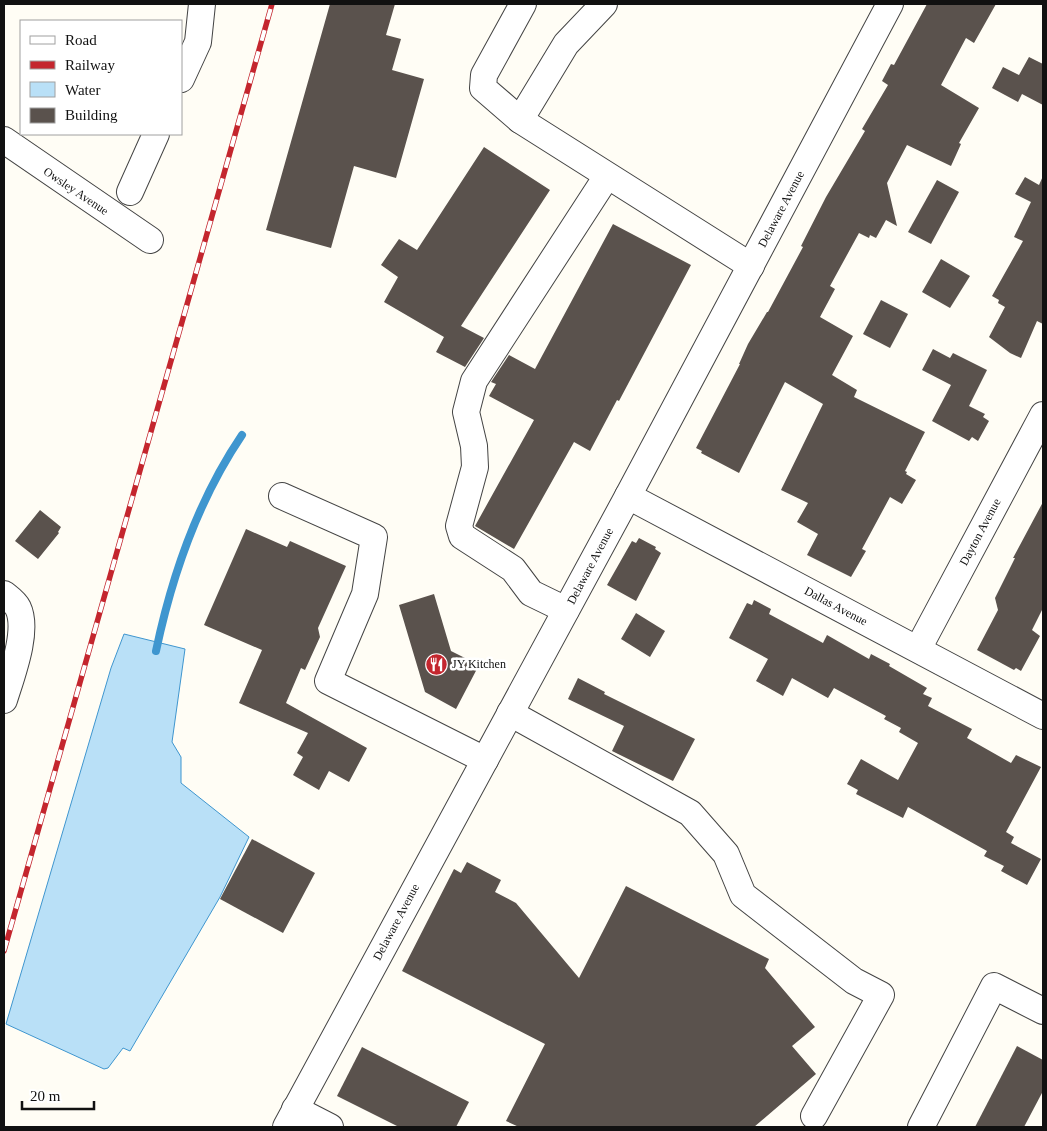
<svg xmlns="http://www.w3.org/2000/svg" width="1047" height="1131" font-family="Georgia,serif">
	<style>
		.water { fill: #b9e0f7; stroke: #3f96cf }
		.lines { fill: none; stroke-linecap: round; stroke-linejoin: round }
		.stream { stroke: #3f96cf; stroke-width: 8 }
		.building { fill: #5a524d }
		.minor-casing { stroke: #444; stroke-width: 28 }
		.minor { stroke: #fff; stroke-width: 26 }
		.rail-casing { stroke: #c4262e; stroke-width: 5.5 }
		.rail { stroke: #fff; stroke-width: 4; stroke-dasharray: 11; stroke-linecap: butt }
		.labels { text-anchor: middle; stroke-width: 5; stroke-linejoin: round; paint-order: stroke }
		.street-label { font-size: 12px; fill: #111; stroke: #fff }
		.poi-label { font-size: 12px; fill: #111; stroke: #fff; text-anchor: start }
	</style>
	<rect width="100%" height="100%" fill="#fffdf5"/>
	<!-- water -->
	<polygon class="water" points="124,634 185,649 172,742 181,757 181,783 249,837 220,897 130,1051 123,1048 108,1068 104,1069 6,1024 111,668"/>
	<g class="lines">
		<!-- stream -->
		<path class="stream" d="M156,651c16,-76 42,-151 86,-216"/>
	</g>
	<!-- building -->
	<g class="building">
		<polygon points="330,4 395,4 386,35 401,39 392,70 424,79 396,178 354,166 331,248 266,230"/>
		<polygon points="927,4 996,4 974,43 966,38 941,85 979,108 959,143 961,144 951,166 907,145 887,183 897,226 886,220 876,238 870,235 869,238 859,233 830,286 835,289 820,317 853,336 832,375 857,390 854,397 925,432 905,471 907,472 906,474 916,480 902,504 890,497 862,549 866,551 851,577 807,555 818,534 797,522 808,503 781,490 823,404 785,382 739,473 701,453 702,451 696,448 740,364 739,364 748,344 767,312 768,312 803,247 801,246 826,197 865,131 862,129 888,85 882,81 891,64 894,65"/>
		<polygon points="1029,57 1043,64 1043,105 1022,94 1018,102 992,88 1003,67 1019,75"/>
		<polygon points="484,147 550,190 461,326 484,338 465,367 436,352 444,337 384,302 398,277 381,265 399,239 417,250"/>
		<polygon points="1043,176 1043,324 1037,321 1021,358 1010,353 989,337 1005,307 998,303 999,300 992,296 1023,241 1014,237 1031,202 1015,194 1025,177 1039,185"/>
		<polygon points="937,180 959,192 931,244 908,232"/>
		<polygon points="613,224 691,265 619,401 617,400 590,451 574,442 514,549 475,526 534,420 489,396 496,384 491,382 509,355 535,369"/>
		<polygon points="941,259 970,276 950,308 922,292"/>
		<polygon points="881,300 908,314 890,348 863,334"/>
		<polygon points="933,349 950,358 953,353 987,370 969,406 985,414 983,417 989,421 978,441 972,437 969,441 932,421 951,385 922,370"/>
		<polygon points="1043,502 1043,608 1032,630 1040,636 1021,671 1016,668 1014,670 977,650 998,610 995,598 1015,558 1013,558"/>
		<polygon points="40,510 61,527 58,532 59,533 38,559 15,541"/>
		<polygon points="246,529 287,547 290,541 346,566 318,628 320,637 305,670 301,668 286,703 367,748 349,782 329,771 319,790 293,775 303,757 297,753 308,733 239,703 262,650 204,625"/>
		<polygon points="639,538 656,547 655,549 661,553 636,601 607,585 632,541 636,543"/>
		<polygon points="434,594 451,651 479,665 456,709 425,692 399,605"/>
		<polygon points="754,600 771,609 769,614 823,643 827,635 869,659 871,654 890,664 889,666 927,688 923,694 932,698 928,706 972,729 967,738 1011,763 1016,755 1041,767 1006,832 1014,837 1011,843 1041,859 1027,885 1001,871 1004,866 984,856 987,851 908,807 903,818 856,794 858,790 847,784 861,759 898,780 918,743 899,732 901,728 884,719 886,716 834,688 828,698 792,678 783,696 756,681 768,659 729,638 747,603 752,605"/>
		<polygon points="636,613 665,631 650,657 621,639"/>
		<polygon points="578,678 605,692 604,694 695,739 673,781 612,751 624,726 568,699"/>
		<polygon points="252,839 315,873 283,933 220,899"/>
		<polygon points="467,862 501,880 495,892 516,903 579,978 626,886 769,959 765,968 815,1027 792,1046 816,1074 754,1127 519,1127 506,1121 545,1044 402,971 454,869 461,873"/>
		<polygon points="1017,1046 1043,1060 1043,1091 1024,1127 975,1127"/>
		<polygon points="362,1047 469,1102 456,1127 399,1127 337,1096"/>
	</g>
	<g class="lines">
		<defs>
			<g id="minor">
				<polyline points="523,4 484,75 483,88 520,120 751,266"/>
				<polyline points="181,79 198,42 202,4"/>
				<polyline points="520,120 566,44 604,4"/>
				<polyline points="4,140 150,240"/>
				<polyline points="130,192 156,134"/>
				<polyline points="282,496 374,537 365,594 328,681 485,760"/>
				<polyline points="628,496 1043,716"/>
				<path d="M4,594c5,4 11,8 14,14 11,23 -7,69 -14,92"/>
				<polyline points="566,610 531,593 513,569 462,536 459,526 475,467 474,446 466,412 474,381 607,176"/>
				<polyline points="918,649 1043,415"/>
				<polyline points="510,713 690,813 726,854 743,895 854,981 881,995 814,1116"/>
				<polyline points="295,1109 330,1127"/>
				<polyline points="286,1127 628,496 890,4"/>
				<polyline points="921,1127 994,986 1043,1011"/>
			</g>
		</defs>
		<!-- minor casing -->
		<use href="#minor" class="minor-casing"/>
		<!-- minor -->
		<use href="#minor" class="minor"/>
		<defs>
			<polyline id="rail" points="4,951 272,4"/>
		</defs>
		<!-- rail casing -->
		<use href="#rail" class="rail-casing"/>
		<!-- rail -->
		<use href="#rail" class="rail"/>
	</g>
	<!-- icons -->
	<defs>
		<symbol id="restaurant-disc" viewBox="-11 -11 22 22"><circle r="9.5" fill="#c4262e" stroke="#fff"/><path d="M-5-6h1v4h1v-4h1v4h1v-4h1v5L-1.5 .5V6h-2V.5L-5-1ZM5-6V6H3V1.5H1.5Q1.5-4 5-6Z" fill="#fff"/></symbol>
	</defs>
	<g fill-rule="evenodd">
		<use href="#restaurant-disc" x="424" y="652" width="25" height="25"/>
	</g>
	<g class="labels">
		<!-- street labels -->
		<g class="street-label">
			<text transform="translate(76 191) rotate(34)" y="4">Owsley Avenue</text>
			<text transform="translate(781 209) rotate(-62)" y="4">Delaware Avenue</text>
			<text transform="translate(980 532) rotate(-62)" y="4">Dayton Avenue</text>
			<text transform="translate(590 566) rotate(-62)" y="4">Delaware Avenue</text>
			<text transform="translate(836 606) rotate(28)" y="4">Dallas Avenue</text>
			<text transform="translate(396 922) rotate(-62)" y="4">Delaware Avenue</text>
		</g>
		<!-- poi labels -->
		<g class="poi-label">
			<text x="452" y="668">JY Kitchen</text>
		</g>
	</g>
	<!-- border -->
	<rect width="1047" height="1131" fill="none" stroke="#111111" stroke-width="10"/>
	<!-- legend -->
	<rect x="20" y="20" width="162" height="115" fill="#ffffff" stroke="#a0a0a0"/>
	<rect x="30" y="36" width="25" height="8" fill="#ffffff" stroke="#a0a0a0"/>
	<text x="65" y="45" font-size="15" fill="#111111">Road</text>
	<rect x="30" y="61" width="25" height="8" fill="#c4262e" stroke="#a0a0a0"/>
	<text x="65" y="70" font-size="15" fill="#111111">Railway</text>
	<rect x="30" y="82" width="25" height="15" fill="#b9e0f7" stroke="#a0a0a0"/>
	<text x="65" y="95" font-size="15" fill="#111111">Water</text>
	<rect x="30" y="108" width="25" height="15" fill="#5a524d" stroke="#a0a0a0"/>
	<text x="65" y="120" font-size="15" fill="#111111">Building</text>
	<!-- scale -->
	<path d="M22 1101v8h72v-8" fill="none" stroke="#111111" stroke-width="2.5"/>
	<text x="30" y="1101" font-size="15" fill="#111111" stroke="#ffffff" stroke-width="4" paint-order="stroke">20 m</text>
</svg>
